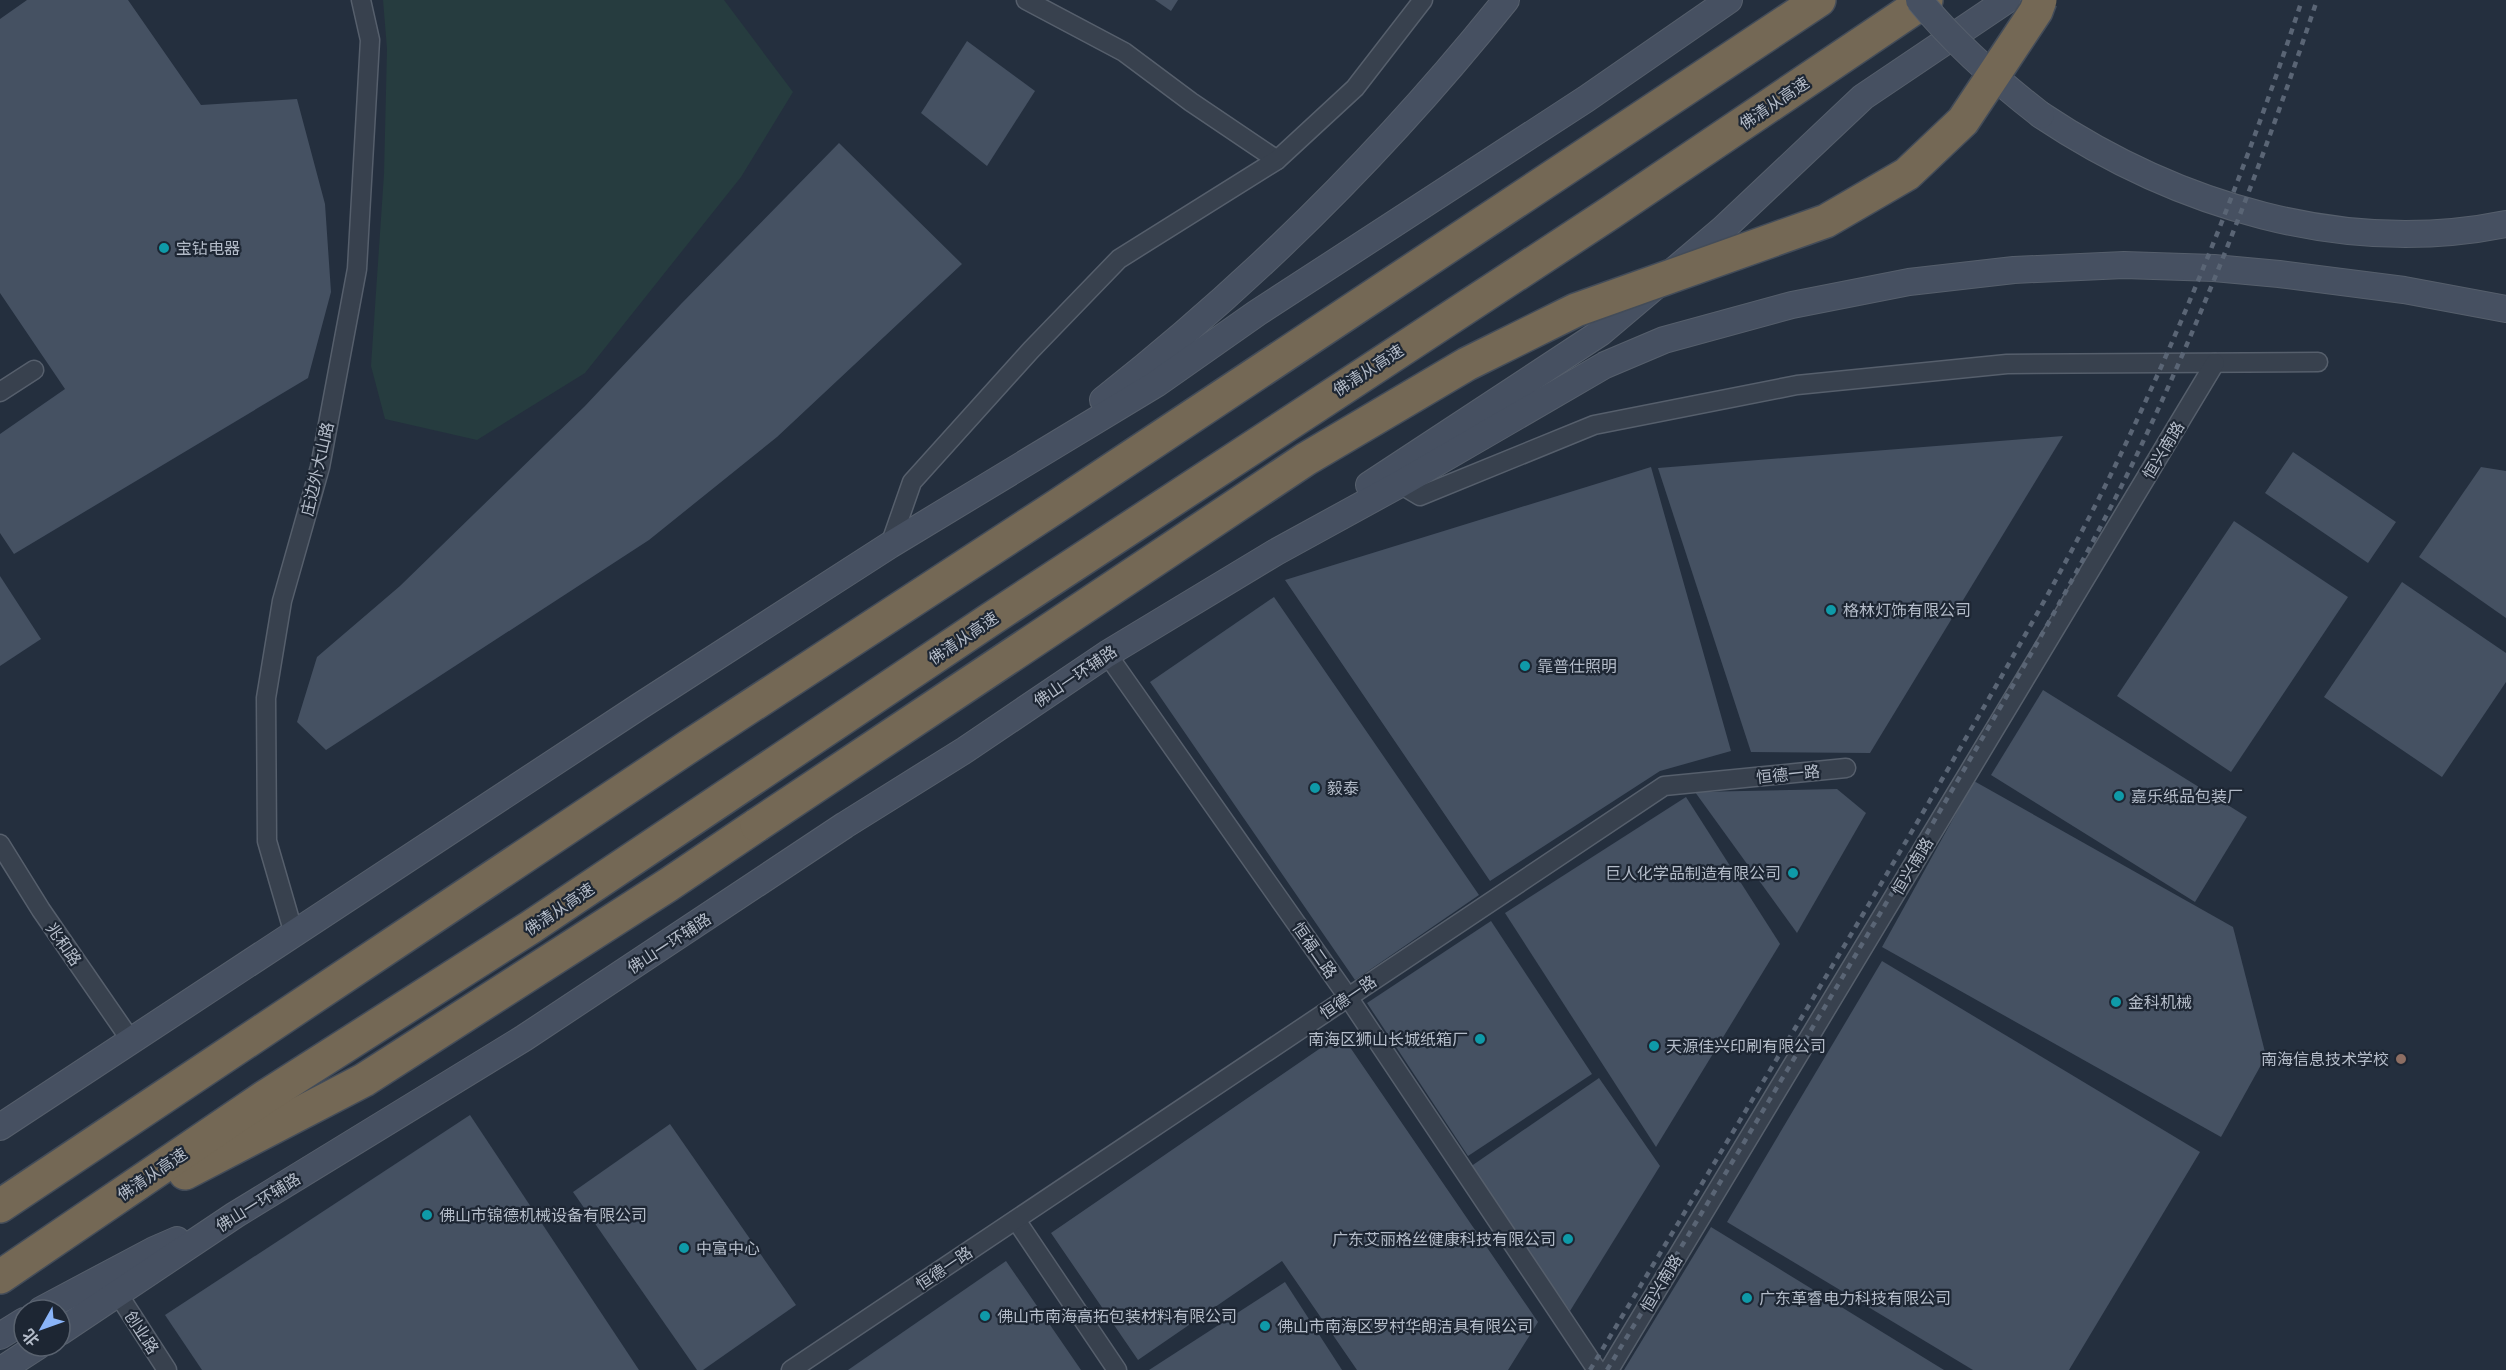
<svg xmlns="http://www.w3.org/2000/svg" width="2506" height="1370" font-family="'Roboto Condensed','Noto Sans SC',sans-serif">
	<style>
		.green { fill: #263c3f }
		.building { fill: #455162 }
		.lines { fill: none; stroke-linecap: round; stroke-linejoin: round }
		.minor-casing { stroke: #565f6c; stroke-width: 21 }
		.secondary-casing { stroke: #565f6c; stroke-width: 28 }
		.motorway-casing { stroke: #434c59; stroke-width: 36 }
		.minor { stroke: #38414e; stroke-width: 18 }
		.secondary { stroke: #465061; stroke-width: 26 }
		.motorway { stroke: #746855; stroke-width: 33 }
		.rail { stroke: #5a6575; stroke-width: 4.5; stroke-dasharray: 6 6; stroke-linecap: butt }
		.secondary-bridge-casing { stroke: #565f6c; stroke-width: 28; stroke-linecap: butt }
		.motorway-bridge-casing { stroke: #434c59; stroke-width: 36; stroke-linecap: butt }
		.secondary-bridge { stroke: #465061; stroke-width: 26 }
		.motorway-bridge { stroke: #746855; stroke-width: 33 }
		.culture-dot { fill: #0f9aa8; stroke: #1d2633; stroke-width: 2 }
		.education-dot { fill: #8d6e63; stroke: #1d2633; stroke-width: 2 }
		.labels { text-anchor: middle; stroke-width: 4.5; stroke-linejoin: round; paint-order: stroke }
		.street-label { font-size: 16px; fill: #b4bcc9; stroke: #1d2633 }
		.poi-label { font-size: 16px; fill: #b4bcc9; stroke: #1d2633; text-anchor: start }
	</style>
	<rect width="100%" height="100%" fill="#242f3e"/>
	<!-- green -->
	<polygon class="green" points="383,0 724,0 793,92 741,177 585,373 477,440 385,419 371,366 384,174 387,49"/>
	<!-- building -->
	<g class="building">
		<polygon points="27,0 128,0 201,105 297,99 325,204 331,292 308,378 14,554 0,533 0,434 65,389 0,293 0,19"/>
		<polygon points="1155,0 1178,0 1171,11"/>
		<polygon points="967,41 1035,91 987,166 921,113"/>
		<polygon points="839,143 962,264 777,437 649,540 326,750 297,722 317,657 400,586 585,406 681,304"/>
		<polygon points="2063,436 1870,753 1751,752 1658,468"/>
		<polygon points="2293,452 2396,522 2368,563 2265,493"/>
		<polygon points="1651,467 1731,751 1660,771 1490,881 1285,580"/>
		<polygon points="2481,467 2506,471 2506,618 2419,557"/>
		<polygon points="2234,521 2348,597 2231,772 2117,696"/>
		<polygon points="0,576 41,639 0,666"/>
		<polygon points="2402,582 2506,653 2506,682 2442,777 2324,697"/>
		<polygon points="1274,597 1479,895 1355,980 1150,682"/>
		<polygon points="2043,690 2247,817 2195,902 1991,775"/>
		<polygon points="1974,781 2233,927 2266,1056 2221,1137 1882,947"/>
		<polygon points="1837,789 1866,813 1797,933 1695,792"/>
		<polygon points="1686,797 1780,944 1656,1147 1505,913"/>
		<polygon points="1491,921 1592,1074 1468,1156 1367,1003"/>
		<polygon points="1882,961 2200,1152 2069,1370 1973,1370 1727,1222"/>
		<polygon points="1341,1034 1538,1322 1508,1370 1357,1370 1282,1261 1138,1360 1051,1233"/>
		<polygon points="1599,1078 1660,1166 1570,1311 1470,1167"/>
		<polygon points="470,1115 639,1370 202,1370 165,1315"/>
		<polygon points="670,1124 796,1305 703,1370 697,1370 573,1192"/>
		<polygon points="1711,1227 1944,1370 1624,1370"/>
		<polygon points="1006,1261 1081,1370 848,1370"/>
		<polygon points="1285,1282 1342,1370 1149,1370"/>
	</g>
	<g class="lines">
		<defs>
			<g id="minor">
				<polyline points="1026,0 1124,52 1191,102 1277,160"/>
				<polyline points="0,392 34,370"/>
				<polyline points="1400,484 1420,496 1594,425 1797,385 2007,364 2318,362"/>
				<polyline points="890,545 912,482 1031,350 1119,259 1277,160 1355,88 1423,0"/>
				<polyline points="1107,654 1348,997 1597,1370"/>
				<polyline points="0,844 41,910 132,1042"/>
				<polyline points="294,934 267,841 266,698 282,601 320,467 357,269 370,40 361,0"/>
				<polyline points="1016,1220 1117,1370"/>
				<polyline points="118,1294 167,1370"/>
				<polyline points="791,1370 1664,786 1846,768"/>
				<polyline points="1609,1370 2215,363"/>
			</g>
			<g id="secondary">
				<path d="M2041,115c135,90 303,142 465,109"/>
				<path d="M1103,400c151,-119 283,-250 403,-400"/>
				<polyline points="1369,485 1600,333 1723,229 1863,97 2007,0"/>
				<polyline points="0,1127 640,706 890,545 1156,384 1257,313 1586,99 1729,0"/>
				<polyline points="41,1310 154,1250 177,1240"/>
				<polyline points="60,1332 235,1215 524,1038 845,825 965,750 1107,654 1276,552 1400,484 1605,365 1664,340 1792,305 1909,282 2014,270 2124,265 2214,268 2279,274 2404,290 2506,309"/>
				<polyline points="0,1336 24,1321"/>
				<polyline points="1,1370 38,1346"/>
			</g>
			<g id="motorway">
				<polyline points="185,1173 364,1080 668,885 757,825"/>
				<polyline points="0,1206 688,747 1057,506 1819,0"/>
				<polyline points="0,1277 265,1097 531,927 991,619 1610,213 1926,0"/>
			</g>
		</defs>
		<!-- minor casing -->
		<use href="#minor" class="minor-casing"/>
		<!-- secondary casing -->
		<use href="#secondary" class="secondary-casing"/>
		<!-- motorway casing -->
		<use href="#motorway" class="motorway-casing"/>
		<!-- minor -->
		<use href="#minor" class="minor"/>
		<!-- secondary -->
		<use href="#secondary" class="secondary"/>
		<!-- motorway -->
		<use href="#motorway" class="motorway"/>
		<!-- rail -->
		<g class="rail">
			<path d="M1590,1370c112,-187 225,-373 335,-561 66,-115 134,-228 192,-347 72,-149 133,-305 185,-462"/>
			<path d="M1607,1370c111,-184 222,-368 330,-554 67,-115 134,-228 193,-347 73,-151 134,-310 187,-469"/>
		</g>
		<defs>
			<path id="secondary-bridge" d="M1919,0c36,44 78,81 122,115"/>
			<polyline id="motorway-bridge" points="757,825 1306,459 1467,364 1576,310 1826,221 1907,174 1963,121 2036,11 2040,0"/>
		</defs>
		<!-- secondary-bridge casing -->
		<use href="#secondary-bridge" class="secondary-bridge-casing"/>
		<!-- motorway-bridge casing -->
		<use href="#motorway-bridge" class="motorway-bridge-casing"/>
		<!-- secondary-bridge -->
		<use href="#secondary-bridge" class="secondary-bridge"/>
		<!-- motorway-bridge -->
		<use href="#motorway-bridge" class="motorway-bridge"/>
	</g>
	<!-- markers -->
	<g class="culture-dot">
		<circle cx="164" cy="248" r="6"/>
		<circle cx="1831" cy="610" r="6"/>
		<circle cx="1525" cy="666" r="6"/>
		<circle cx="1315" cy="788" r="6"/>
		<circle cx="2119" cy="796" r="6"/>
		<circle cx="1793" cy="873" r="6"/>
		<circle cx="2116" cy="1002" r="6"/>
		<circle cx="1480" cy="1039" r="6"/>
		<circle cx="1654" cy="1046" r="6"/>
		<circle cx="427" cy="1215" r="6"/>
		<circle cx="1568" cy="1239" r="6"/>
		<circle cx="684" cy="1248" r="6"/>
		<circle cx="1747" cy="1298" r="6"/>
		<circle cx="985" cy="1316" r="6"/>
		<circle cx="1265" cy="1326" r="6"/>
	</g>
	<circle class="education-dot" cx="2401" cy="1059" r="6"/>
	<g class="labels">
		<!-- street labels -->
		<g class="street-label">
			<text transform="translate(1774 103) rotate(-34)" y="6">佛清从高速</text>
			<text transform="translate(1368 370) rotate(-33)" y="6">佛清从高速</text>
			<text transform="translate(2163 450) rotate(-59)" y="6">恒兴南路</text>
			<text transform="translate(317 469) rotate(-77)" y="6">庄边外大山路</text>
			<text transform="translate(963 638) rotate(-34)" y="6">佛清从高速</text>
			<text transform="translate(1075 676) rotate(-34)" y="6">佛山一环辅路</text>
			<text transform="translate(1788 774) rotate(-6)" y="6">恒德一路</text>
			<text transform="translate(1912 866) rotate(-59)" y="6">恒兴南路</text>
			<text transform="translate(559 909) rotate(-34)" y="6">佛清从高速</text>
			<text transform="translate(669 943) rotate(-33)" y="6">佛山一环辅路</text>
			<text transform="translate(64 944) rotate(55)" y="6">兆和路</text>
			<text transform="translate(1315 950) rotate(55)" y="6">恒福二路</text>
			<text transform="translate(1348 997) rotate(-34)" y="6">恒德一路</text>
			<text transform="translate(152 1174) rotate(-34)" y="6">佛清从高速</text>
			<text transform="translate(258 1202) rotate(-32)" y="6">佛山一环辅路</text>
			<text transform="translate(944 1268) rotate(-34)" y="6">恒德一路</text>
			<text transform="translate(1661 1283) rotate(-59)" y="6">恒兴南路</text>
			<text transform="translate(142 1332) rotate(57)" y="6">创业路</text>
		</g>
		<!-- poi labels -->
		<g class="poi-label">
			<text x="176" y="254">宝钻电器</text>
			<text x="1843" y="616">格林灯饰有限公司</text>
			<text x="1537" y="672">靠普仕照明</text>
			<text x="1327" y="794">毅泰</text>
			<text x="2131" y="802">嘉乐纸品包装厂</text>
			<text x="1781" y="879" text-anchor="end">巨人化学品制造有限公司</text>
			<text x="2128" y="1008">金科机械</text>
			<text x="1468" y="1045" text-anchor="end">南海区狮山长城纸箱厂</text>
			<text x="1666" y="1052">天源佳兴印刷有限公司</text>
			<text x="2389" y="1065" text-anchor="end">南海信息技术学校</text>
			<text x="439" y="1221">佛山市锦德机械设备有限公司</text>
			<text x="1556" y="1245" text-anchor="end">广东艾丽格丝健康科技有限公司</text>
			<text x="696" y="1254">中富中心</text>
			<text x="1759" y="1304">广东革睿电力科技有限公司</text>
			<text x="997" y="1322">佛山市南海高拓包装材料有限公司</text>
			<text x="1277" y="1332">佛山市南海区罗村华朗洁具有限公司</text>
		</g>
	</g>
	<!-- north arrow -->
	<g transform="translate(42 1328) rotate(230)"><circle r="28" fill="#1d2633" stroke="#59626f" stroke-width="1.5"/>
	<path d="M0-4.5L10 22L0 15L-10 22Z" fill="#8ab4f8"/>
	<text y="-9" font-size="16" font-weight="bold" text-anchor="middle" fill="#b4bcc9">北</text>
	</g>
</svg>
